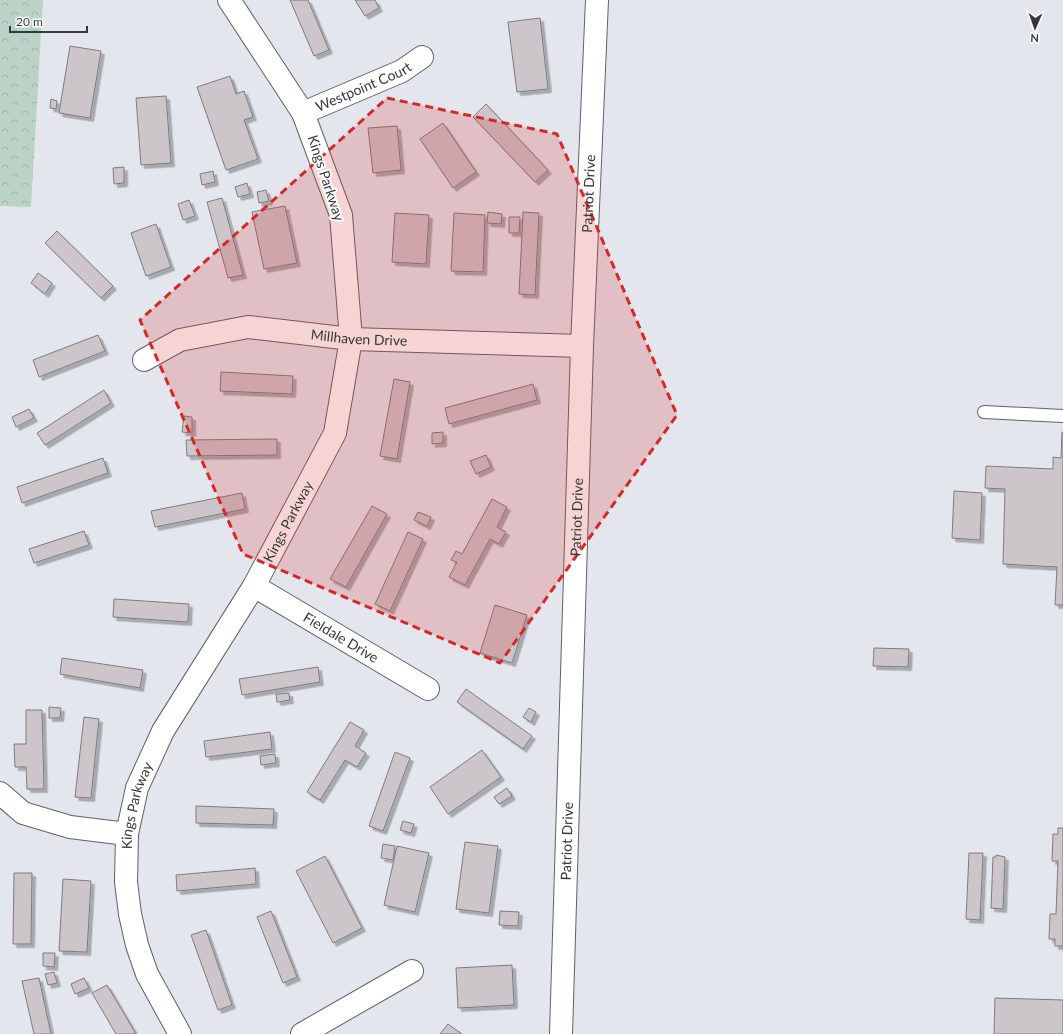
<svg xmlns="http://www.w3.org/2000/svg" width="1063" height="1034" font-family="Lato,sans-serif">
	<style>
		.park { fill: url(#park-crowns) }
		.building { fill: #ccc6ca; stroke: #7f7a7e; filter: url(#shadow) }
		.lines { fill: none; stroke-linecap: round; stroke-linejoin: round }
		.service-casing { stroke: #5e6267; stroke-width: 14 }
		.minor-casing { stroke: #5e6267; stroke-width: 24 }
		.service { stroke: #fff; stroke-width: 12 }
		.minor { stroke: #fff; stroke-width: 22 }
		.marked { fill: #d62828; fill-opacity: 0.2; stroke: #d62828; stroke-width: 3; stroke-dasharray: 8 5; stroke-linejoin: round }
		.labels { text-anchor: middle; stroke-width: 4; stroke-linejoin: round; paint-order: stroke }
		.street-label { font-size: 14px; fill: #36383a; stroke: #fff }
	</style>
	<defs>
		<pattern id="park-crowns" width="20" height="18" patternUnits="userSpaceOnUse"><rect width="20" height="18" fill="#bad3c6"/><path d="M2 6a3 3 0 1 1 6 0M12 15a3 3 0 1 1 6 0" fill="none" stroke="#a0b6ab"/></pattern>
		<filter id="shadow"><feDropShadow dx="3.5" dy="3.5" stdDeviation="0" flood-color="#0004"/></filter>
	</defs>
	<rect width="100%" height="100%" fill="#e3e7ed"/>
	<!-- park -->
	<polygon class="park" points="0,0 43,0 31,207 0,206"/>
	<!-- building -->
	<g class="building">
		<polygon points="290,0 308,0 329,50 314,56"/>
		<polygon points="355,0 375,0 379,8 365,16"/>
		<polygon points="540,18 548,89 517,92 508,22"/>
		<polygon points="70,46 101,51 90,118 59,113"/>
		<polygon points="230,76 236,94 244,91 253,117 244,120 258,159 226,170 197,87"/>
		<polygon points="166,96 171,163 141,165 136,98"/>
		<polygon points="51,99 57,101 56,109 50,108"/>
		<polygon points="486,104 548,170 535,182 473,117"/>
		<polygon points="443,123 476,172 453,188 420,139"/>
		<polygon points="397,126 401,170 373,173 368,128"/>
		<polygon points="124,167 124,183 114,184 113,168"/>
		<polygon points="213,171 215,182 202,185 200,174"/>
		<polygon points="247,183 250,194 238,197 235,187"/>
		<polygon points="266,190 269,201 259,203 257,192"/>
		<polygon points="222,198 243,275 228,278 207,202"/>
		<polygon points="189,200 195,216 183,220 178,204"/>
		<polygon points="285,206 297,263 264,269 252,212"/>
		<polygon points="488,212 502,214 501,224 487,223"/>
		<polygon points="523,212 539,213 535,295 519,294"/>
		<polygon points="395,213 429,215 426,264 392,262"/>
		<polygon points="454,213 485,215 483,272 451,271"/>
		<polygon points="509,217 520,217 519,233 509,233"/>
		<polygon points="156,224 171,267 146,276 131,233"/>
		<polygon points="57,231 113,286 101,298 45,243"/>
		<polygon points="38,273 52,283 45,294 31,283"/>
		<polygon points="98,335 105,351 39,377 33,360"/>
		<polygon points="221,372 293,376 292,394 220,391"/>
		<polygon points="394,379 410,382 397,459 380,456"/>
		<polygon points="533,384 537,400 449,424 445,408"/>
		<polygon points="104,390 111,403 45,445 37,433"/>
		<polygon points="29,409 34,418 16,427 12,417"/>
		<polygon points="184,416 192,417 192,433 182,432"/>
		<polygon points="443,432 443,443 432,444 432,433"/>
		<polygon points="1062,432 1063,432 1063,605 1055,605 1057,567 1003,564 1005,489 985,488 986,466 1053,469 1053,457 1061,458"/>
		<polygon points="277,439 277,455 187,456 186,440"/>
		<polygon points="486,455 491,467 476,474 470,461"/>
		<polygon points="103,458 108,473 22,503 17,487"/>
		<polygon points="954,491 982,493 980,540 952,538"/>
		<polygon points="242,493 245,509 155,527 151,511"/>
		<polygon points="492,499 507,507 497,527 506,532 499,544 490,539 465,585 449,577 457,562 451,560 456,551 462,554"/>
		<polygon points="372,506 387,514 346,587 330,579"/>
		<polygon points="418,512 431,517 427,526 414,520"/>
		<polygon points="84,531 89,545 34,563 29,549"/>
		<polygon points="408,532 423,539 390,611 375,604"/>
		<polygon points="114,599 189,604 188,622 113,617"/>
		<polygon points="495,605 527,615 512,663 480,653"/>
		<polygon points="874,648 909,649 908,667 873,666"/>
		<polygon points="62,658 143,670 140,688 60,674"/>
		<polygon points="318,667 320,682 242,695 239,679"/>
		<polygon points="466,689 532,736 523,749 457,702"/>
		<polygon points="289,693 290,700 277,702 276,694"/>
		<polygon points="49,707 61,708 60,718 49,718"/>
		<polygon points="529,708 536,712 531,722 523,717"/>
		<polygon points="26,710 42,710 44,789 27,789 26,767 15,767 14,744 26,744"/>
		<polygon points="84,717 99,719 91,798 75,797"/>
		<polygon points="350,722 364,730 355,746 366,753 357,767 345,760 320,800 307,792"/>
		<polygon points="270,732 272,749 206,757 204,741"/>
		<polygon points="482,750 501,777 448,814 430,787"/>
		<polygon points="395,752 410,758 383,831 369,826"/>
		<polygon points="275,754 276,763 261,765 260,756"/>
		<polygon points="507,788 512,796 499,804 494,797"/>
		<polygon points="196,806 274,809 273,825 196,823"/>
		<polygon points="403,821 414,824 411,833 400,830"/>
		<polygon points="1058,828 1063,828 1063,946 1055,946 1055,939 1049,939 1050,914 1056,914 1058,861 1052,861 1053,834 1058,834"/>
		<polygon points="465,842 498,846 489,913 456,909"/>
		<polygon points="383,844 395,846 393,860 381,858"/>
		<polygon points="397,846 429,853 415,912 384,905"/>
		<polygon points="969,853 983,853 980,920 966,919"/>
		<polygon points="996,855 1005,857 1003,909 991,908 993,857 996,857"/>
		<polygon points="325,856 362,928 333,943 296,871"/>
		<polygon points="255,868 256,884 177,891 176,875"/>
		<polygon points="14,873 32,873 31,944 13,944"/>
		<polygon points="63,879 91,881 87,952 59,951"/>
		<polygon points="271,911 297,977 283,983 257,917"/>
		<polygon points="500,911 519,912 518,926 499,925"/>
		<polygon points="206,930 232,1005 218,1010 191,935"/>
		<polygon points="43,953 55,953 54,967 43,966"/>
		<polygon points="512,965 514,1005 458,1008 456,968"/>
		<polygon points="54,972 57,983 48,985 45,974"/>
		<polygon points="39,978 51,1034 34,1034 22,981"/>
		<polygon points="84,978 89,988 75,994 71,984"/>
		<polygon points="107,985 136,1034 116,1034 92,993"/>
		<polygon points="995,998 1063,1000 1063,1034 994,1034"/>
		<polygon points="448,1024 462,1034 440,1034"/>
	</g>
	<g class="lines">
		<defs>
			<polyline id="service" points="984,412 1063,416"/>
			<g id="minor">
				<path id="s1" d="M303,113l99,-42 20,-14"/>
				<path id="s2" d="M144,360l36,-20 68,-13 103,12 231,7"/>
				<path id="s3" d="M254,586l174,103"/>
				<polyline points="0,793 23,813 70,827 127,834"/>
				<path id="s4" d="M180,1034l-33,-60 -10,-29 -7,-31 -4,-32 1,-48 10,-46 26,-57 91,-145 81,-153 16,-94 -10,-124 -38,-102 -74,-113"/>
				<polyline points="302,1034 412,971"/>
				<path id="s5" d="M561,1034l21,-688 15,-346"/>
			</g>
		</defs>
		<!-- service casing -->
		<use href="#service" class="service-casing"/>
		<!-- minor casing -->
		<use href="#minor" class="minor-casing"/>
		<!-- service -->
		<use href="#service" class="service"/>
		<!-- minor -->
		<use href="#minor" class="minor"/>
	</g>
	<!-- marked area -->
	<path class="marked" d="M387,98l170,36 120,281 -177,248 -257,-109 -103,-234z"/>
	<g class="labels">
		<!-- street labels -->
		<g class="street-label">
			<text dy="5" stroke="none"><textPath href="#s1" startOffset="66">Westpoint Court</textPath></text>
			<text transform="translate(326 178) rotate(72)" y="5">Kings Parkway</text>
			<text dy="5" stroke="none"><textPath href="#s5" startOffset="841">Patriot Drive</textPath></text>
			<text dy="5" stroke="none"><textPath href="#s2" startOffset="222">Millhaven Drive</textPath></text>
			<text dy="5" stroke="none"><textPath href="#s5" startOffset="517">Patriot Drive</textPath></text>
			<text dy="5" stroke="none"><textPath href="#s4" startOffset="565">Kings Parkway</textPath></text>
			<text dy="5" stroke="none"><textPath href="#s3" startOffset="101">Fieldale Drive</textPath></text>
			<text dy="5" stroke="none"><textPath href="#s4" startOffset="241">Kings Parkway</textPath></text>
			<text dy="5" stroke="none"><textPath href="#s5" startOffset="193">Patriot Drive</textPath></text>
		</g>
	</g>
	<!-- north arrow -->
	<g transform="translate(1035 28) rotate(182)" stroke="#ffffff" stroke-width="3" paint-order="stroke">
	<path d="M0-3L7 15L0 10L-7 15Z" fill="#36383a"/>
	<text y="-6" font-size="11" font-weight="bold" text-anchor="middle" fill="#36383a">N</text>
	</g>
	<!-- scale -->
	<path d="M10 26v6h77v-6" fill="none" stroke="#36383a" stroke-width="2"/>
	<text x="16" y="26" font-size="12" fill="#36383a" stroke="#ffffff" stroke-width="3" paint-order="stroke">20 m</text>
</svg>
